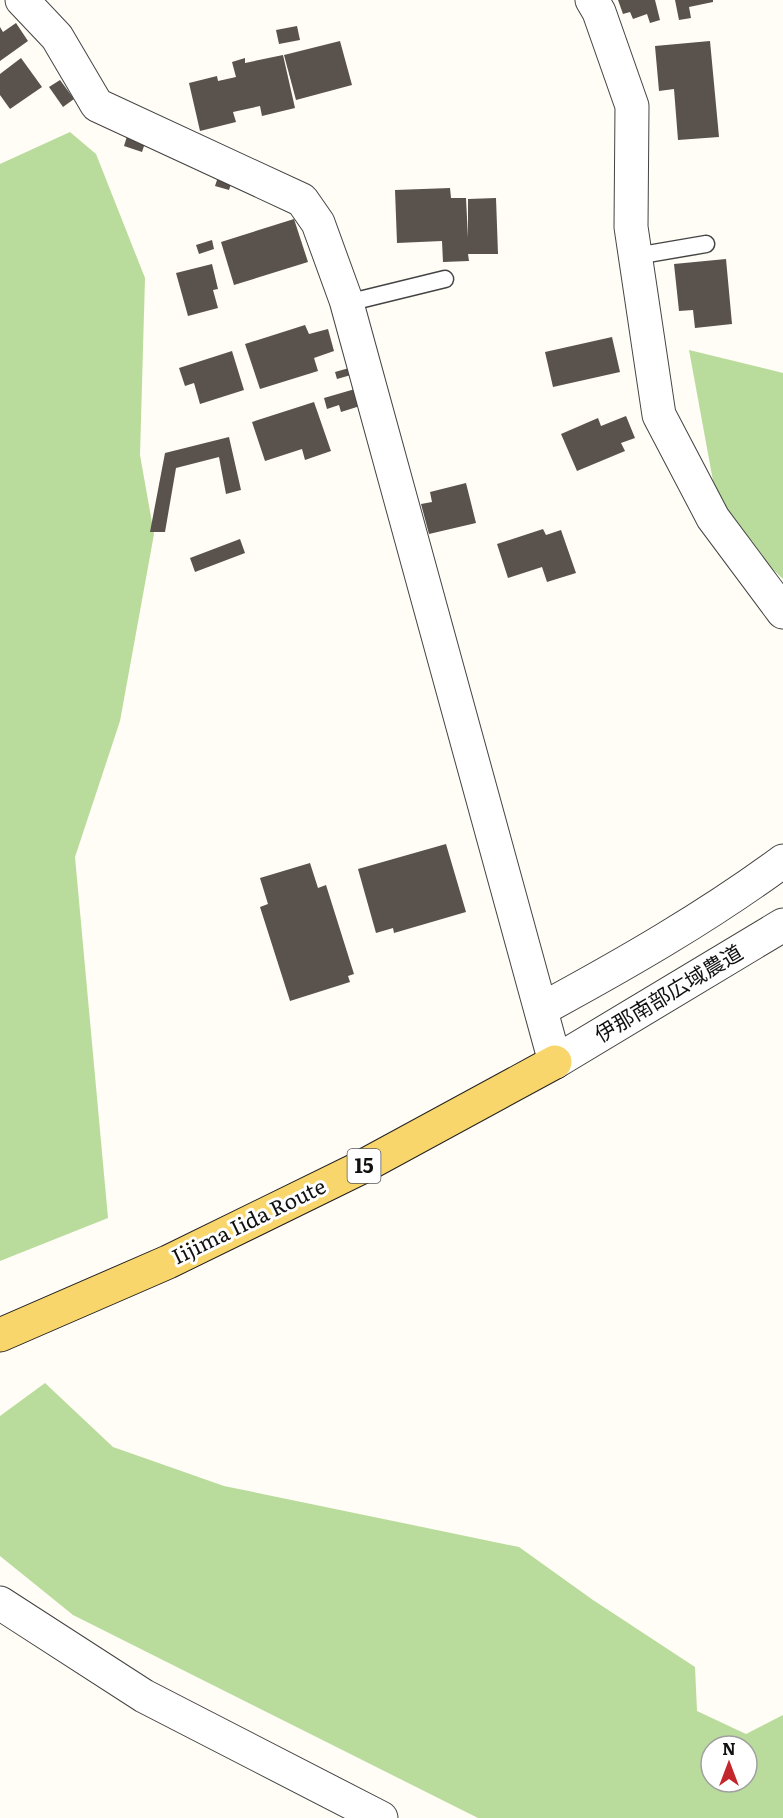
<svg xmlns="http://www.w3.org/2000/svg" width="783" height="1818" font-family="Literata,'Noto Sans JP',serif">
	<style>
		.forest { fill: #b9dc9c; fill-rule: evenodd }
		.building { fill: #5a524d }
		.lines { fill: none; stroke-linecap: round; stroke-linejoin: round }
		.service-casing { stroke: #444; stroke-width: 19 }
		.minor-casing { stroke: #444; stroke-width: 35 }
		.tertiary-casing { stroke: #444; stroke-width: 35 }
		.primary-casing { stroke: #222; stroke-width: 35 }
		.service { stroke: #fff; stroke-width: 16 }
		.minor { stroke: #fff; stroke-width: 33 }
		.tertiary { stroke: #fff; stroke-width: 33 }
		.primary { stroke: #f9d66b; stroke-width: 33 }
		.labels { text-anchor: middle; stroke-width: 6; stroke-linejoin: round; paint-order: stroke }
		.shield { fill: #fff; stroke: #585858; stroke-width: 1.5 }
		.shield-label { font-size: 20px; font-weight: bold; fill: #111 }
		.street-label { font-size: 21px; fill: #111; stroke: #fff }
	</style>
	<rect width="100%" height="100%" fill="#fffdf5"/>
	<!-- forest -->
	<g class="forest">
		<polygon points="70,132 96,154 145,278 140,455 154,534 120,721 75,857 108,1218 0,1261 0,164"/>
		<polygon points="689,350 783,373 783,579 720,519"/>
		<path d="M45,1383l68,64 111,39 295,61 74,53 102,67 2,44 49,23 37,-19v103h-305l-405,-203 -73,-59v-140zM711,1746h36v36h-36z"/>
	</g>
	<!-- building -->
	<g class="building">
		<polygon points="618,0 655,0 660,20 650,23 647,14 633,19 630,12 623,14"/>
		<polygon points="675,0 713,0 713,2 689,7 691,18 679,20"/>
		<polygon points="16,23 28,41 0,61 0,27 3,32"/>
		<polygon points="297,26 300,40 279,44 276,30"/>
		<polygon points="340,41 352,85 296,100 284,55"/>
		<polygon points="710,41 719,137 678,140 674,89 659,91 655,46"/>
		<polygon points="283,55 295,108 262,116 260,106 233,112 236,122 200,131 189,83 217,76 218,81 236,77 232,62 245,58 245,63"/>
		<polygon points="21,58 42,87 10,109 0,95 0,74"/>
		<polygon points="60,80 74,99 63,107 49,87"/>
		<polygon points="128,133 146,140 142,152 124,146"/>
		<polygon points="219,174 233,178 229,190 215,186"/>
		<polygon points="450,188 451,198 466,198 468,238 468,199 496,198 498,254 468,254 469,261 443,262 442,241 397,243 395,190"/>
		<polygon points="294,219 308,262 234,285 221,242"/>
		<polygon points="212,240 214,249 199,254 196,245"/>
		<polygon points="726,259 732,324 695,328 693,310 679,311 674,264"/>
		<polygon points="212,264 218,289 213,290 218,308 188,316 176,273"/>
		<polygon points="305,325 309,334 328,329 334,351 314,358 318,371 260,389 245,344"/>
		<polygon points="612,337 620,372 553,387 545,352"/>
		<polygon points="232,351 244,390 200,404 194,383 185,386 179,368"/>
		<polygon points="349,368 351,375 337,379 335,372"/>
		<polygon points="355,389 360,406 341,412 339,405 327,409 324,398"/>
		<polygon points="314,402 331,451 305,460 302,449 265,461 252,422"/>
		<polygon points="626,416 635,438 621,443 625,451 577,471 561,434 598,418 601,426"/>
		<polygon points="229,437 241,490 226,494 219,457 176,468 165,532 150,532 165,453"/>
		<polygon points="466,483 476,523 429,534 421,504 432,502 430,492"/>
		<polygon points="543,529 546,535 561,530 576,573 547,582 542,567 508,578 497,544"/>
		<polygon points="240,539 245,553 195,572 190,558"/>
		<polygon points="446,844 466,912 394,933 393,928 376,933 358,869"/>
		<polygon points="310,863 318,888 326,885 354,974 348,976 350,982 290,1001 260,907 268,904 260,878"/>
	</g>
	<g class="lines">
		<defs>
			<g id="service">
				<polyline points="636,256 706,244"/>
				<polyline points="347,303 445,279"/>
			</g>
			<g id="minor">
				<polyline points="22,0 57,37 97,105 302,200 318,223 346,300 555,1062"/>
				<polyline points="592,0 599,12 632,106 631,227 659,415 713,518 783,612"/>
				<path d="M542,1009c83,-45 165,-92 241,-148"/>
			</g>
			<g id="tertiary">
				<polyline points="555,1062 783,925"/>
				<polyline points="0,1603 144,1696 381,1818"/>
			</g>
			<polyline id="primary" points="0,1335 168,1262 360,1168 555,1062"/>
		</defs>
		<!-- service casing -->
		<use href="#service" class="service-casing"/>
		<!-- minor casing -->
		<use href="#minor" class="minor-casing"/>
		<!-- tertiary casing -->
		<use href="#tertiary" class="tertiary-casing"/>
		<!-- primary casing -->
		<use href="#primary" class="primary-casing"/>
		<!-- service -->
		<use href="#service" class="service"/>
		<!-- minor -->
		<use href="#minor" class="minor"/>
		<!-- tertiary -->
		<use href="#tertiary" class="tertiary"/>
		<!-- primary -->
		<use href="#primary" class="primary"/>
	</g>
	<g class="labels">
		<!-- shield labels -->
		<rect class="shield" x="347.5" y="1149" width="33" height="34" rx="4.5"/>
		<g class="shield-label">
			<text x="364" y="1173">15</text>
		</g>
		<!-- street labels -->
		<g class="street-label">
			<text transform="translate(669 994) rotate(-31)" y="7">伊那南部広域農道</text>
			<text transform="translate(249 1222) rotate(-26)" y="7">Iijima Iida Route</text>
		</g>
	</g>
	<!-- north arrow -->
	<g transform="translate(729 1764)"><circle r="28" fill="#ffffff" stroke="#a0a0a0" stroke-width="1.5"/>
	<path d="M0-4.5L10 22L0 15L-10 22Z" fill="#c4262e"/>
	<text y="-9" font-size="16" font-weight="bold" text-anchor="middle" fill="#111111">N</text>
	</g>
</svg>
